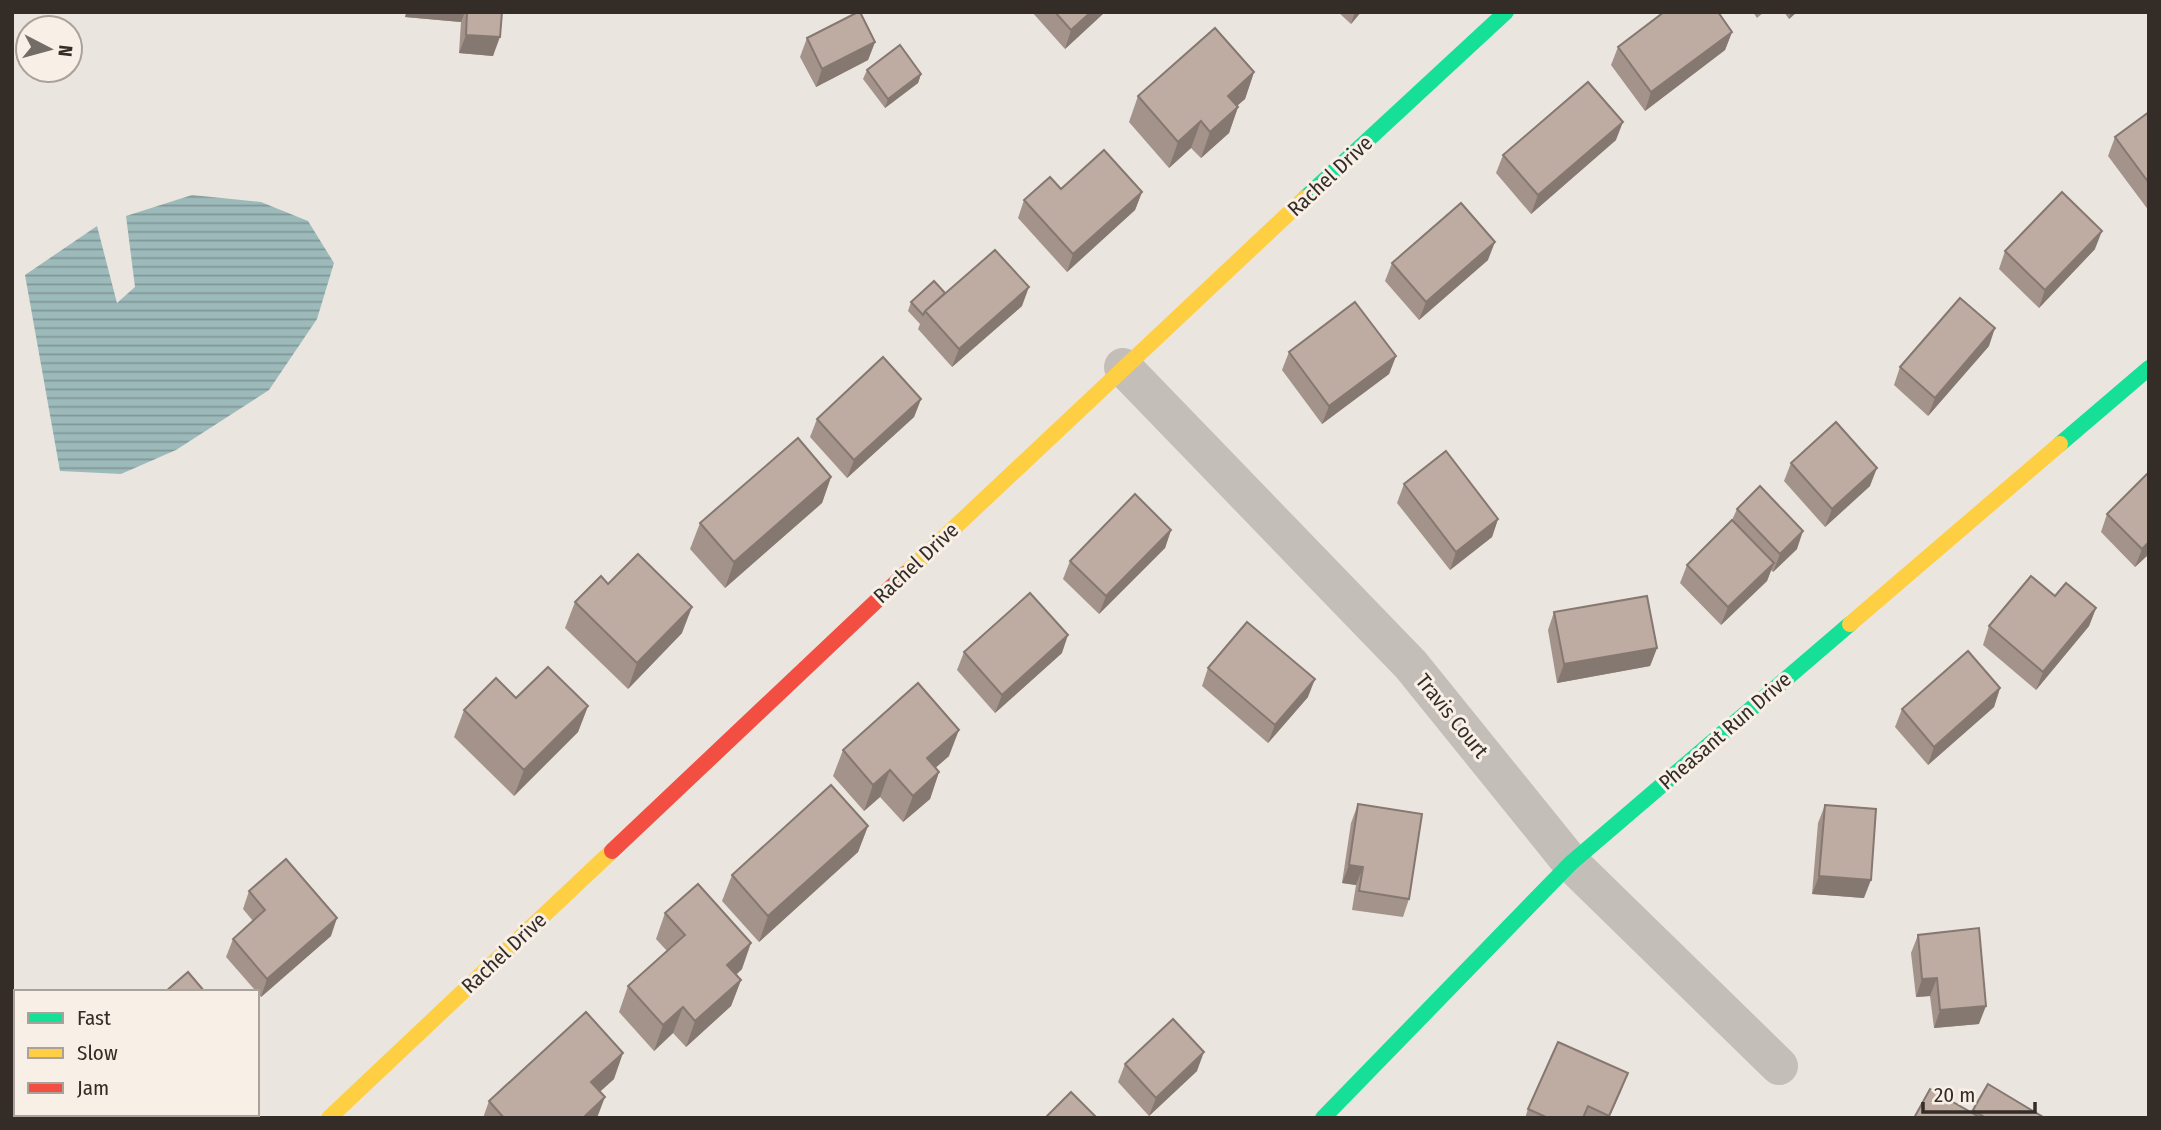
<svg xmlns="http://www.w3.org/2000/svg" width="2161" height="1130" font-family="'Fira Sans Condensed',sans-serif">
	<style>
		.water { fill: url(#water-rules) }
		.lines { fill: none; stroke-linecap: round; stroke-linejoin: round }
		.street { stroke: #c4beb8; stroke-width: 38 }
		.fast { stroke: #16e098; stroke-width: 16 }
		.slow { stroke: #ffcf43; stroke-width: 16 }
		.jam { stroke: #f24e42; stroke-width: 16 }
		.wall { fill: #a3938a }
		.shaded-wall { fill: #857871 }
		.building { fill: #beaba1; stroke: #857871; stroke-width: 2 }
		.labels { text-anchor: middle; stroke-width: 6; stroke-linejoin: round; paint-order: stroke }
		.street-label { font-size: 21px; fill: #342c27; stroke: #f8f0e6 }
	</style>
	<defs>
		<pattern id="water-rules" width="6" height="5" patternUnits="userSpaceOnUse" patternTransform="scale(1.75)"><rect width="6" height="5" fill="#9dbabb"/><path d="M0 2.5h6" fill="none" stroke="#819798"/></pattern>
	</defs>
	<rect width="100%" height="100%" fill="#ebe5df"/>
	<!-- water -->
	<polygon class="water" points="192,195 261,202 308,221 334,263 317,319 269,390 176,450 121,474 60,471 25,275 97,226 117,303 135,287 126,216"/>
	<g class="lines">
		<!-- street -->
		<polyline class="street" points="1123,367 1411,665 1571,863 1779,1066"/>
		<!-- fast -->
		<g class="fast">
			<polyline points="1305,198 1506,12"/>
			<polyline points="2060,444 2149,368"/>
			<polyline points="1323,1118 1571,863 1850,624"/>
		</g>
		<!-- slow -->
		<g class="slow">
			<polyline points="905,574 1305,198"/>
			<polyline points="1850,624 2060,444"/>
			<polyline points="329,1118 612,851"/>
		</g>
		<!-- jam -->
		<polyline class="jam" points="612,851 905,574"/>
	</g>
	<!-- wall -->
	<g class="wall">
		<polygon points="406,12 502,12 493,56 459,53 461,22 405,17"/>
		<polygon points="1032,12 1105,12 1065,49"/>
		<polygon points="1338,12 1361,12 1351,24"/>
		<polygon points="1753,12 1764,12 1757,18"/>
		<polygon points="1784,12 1797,12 1789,19"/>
		<polygon points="1732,32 1725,50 1645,111 1611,65 1618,47"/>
		<polygon points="807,38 875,42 868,60 816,87 800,57"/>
		<polygon points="867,70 921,74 918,83 885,108 863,79"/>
		<polygon points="1254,72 1245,99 1237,105 1238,107 1229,133 1201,158 1191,148 1169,168 1129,122 1138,96"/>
		<polygon points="2149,112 2149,211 2108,156 2115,137"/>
		<polygon points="1616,140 1531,214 1496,173 1503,155"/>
		<polygon points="1061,189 1142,192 1135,210 1067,272 1018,218 1024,200"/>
		<polygon points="2095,249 2039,308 1999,269 2005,251"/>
		<polygon points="1488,260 1419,320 1385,281 1392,263"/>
		<polygon points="945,293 1022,306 952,367 918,329 920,324 908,311 911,302"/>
		<polygon points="1989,346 1928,416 1894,385 1900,367"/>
		<polygon points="1289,352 1396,356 1389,374 1322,424 1282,370"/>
		<polygon points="921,399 914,417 847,478 810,437 817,419"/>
		<polygon points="1791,463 1870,486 1825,527 1784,481"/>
		<polygon points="2149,472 2149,554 2135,567 2101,532 2107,514"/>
		<polygon points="831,477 822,503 725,588 690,549 700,523"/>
		<polygon points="1404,484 1498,519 1492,537 1450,570 1397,503"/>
		<polygon points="1737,509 1797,549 1773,572 1771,570 1767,581 1721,625 1680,583 1687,565 1732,520"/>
		<polygon points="1171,530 1165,548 1099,614 1063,579 1070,561"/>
		<polygon points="608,584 682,633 628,689 565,628 575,602"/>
		<polygon points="2055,596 2096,608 2089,626 2036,690 1983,645 1989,626"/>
		<polygon points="1554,612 1657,648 1650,666 1557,683 1548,630"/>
		<polygon points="964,652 1062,653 995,713 957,670"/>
		<polygon points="1208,668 1308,697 1268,743 1202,686"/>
		<polygon points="2000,688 1994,707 1928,765 1895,727 1902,709"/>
		<polygon points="516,698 588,706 578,732 514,796 454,737 464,710"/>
		<polygon points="843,750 949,756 935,768 939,772 930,799 903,822 880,797 864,811 833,776"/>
		<polygon points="1358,804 1409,899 1403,917 1352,910 1356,885 1342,883 1351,823"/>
		<polygon points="1825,805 1864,898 1812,894 1818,823"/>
		<polygon points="868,826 858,852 759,942 722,901 732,875"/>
		<polygon points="249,891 331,936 261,997 226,957 233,939 253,921 243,909"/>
		<polygon points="665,913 742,969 736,975 741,980 731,1006 686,1047 673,1033 654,1051 619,1012 628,986 667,951 656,939"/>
		<polygon points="1918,935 1979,1024 1934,1028 1930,996 1916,997 1911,953"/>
		<polygon points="1125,1064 1197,1071 1149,1116 1118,1082"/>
		<polygon points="614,1079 599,1092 597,1118 483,1118 489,1101"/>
		<polygon points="1621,1091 1609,1118 1525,1118 1528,1109"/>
		<polygon points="1973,1110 2042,1118 1914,1118 1972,1113"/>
	</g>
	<!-- shaded-wall -->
	<g class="shaded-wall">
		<polygon points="407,12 465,12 461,22 405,17"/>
		<polygon points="1091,12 1105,12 1065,49 1071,30"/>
		<polygon points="1355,12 1361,12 1351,24"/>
		<polygon points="1791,12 1797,12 1789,19"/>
		<polygon points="1732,32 1725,50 1645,111 1651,92"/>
		<polygon points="466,35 500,37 493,56 459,53"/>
		<polygon points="875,42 868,60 816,87 822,69"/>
		<polygon points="1254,72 1245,99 1219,122 1228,96"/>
		<polygon points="921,74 918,83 885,108 888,99"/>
		<polygon points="1238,107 1229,133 1201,158 1210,132"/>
		<polygon points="1201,121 1191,148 1169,168 1178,142"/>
		<polygon points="1623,122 1616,140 1531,214 1538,195"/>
		<polygon points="1142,192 1135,210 1067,272 1073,254"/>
		<polygon points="2102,231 2095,249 2039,308 2045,290"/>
		<polygon points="1495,242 1488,260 1419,320 1426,302"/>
		<polygon points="1029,287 1022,306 952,367 959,349"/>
		<polygon points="1995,328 1989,346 1928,416 1935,398"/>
		<polygon points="1396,356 1389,374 1322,424 1329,406"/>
		<polygon points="921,399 914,417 847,478 854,460"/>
		<polygon points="1877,468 1870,486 1825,527 1832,509"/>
		<polygon points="831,477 822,503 725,588 734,562"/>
		<polygon points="1498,519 1492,537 1450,570 1456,552"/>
		<polygon points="1171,530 1165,548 1099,614 1106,596"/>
		<polygon points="1803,531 1797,549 1773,572 1780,554"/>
		<polygon points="2149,542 2149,554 2135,567 2142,549"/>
		<polygon points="1774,563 1767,581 1721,625 1728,607"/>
		<polygon points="692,607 682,633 628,689 637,663"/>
		<polygon points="2096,608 2089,626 2036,690 2043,672"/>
		<polygon points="1068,635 1062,653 995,713 1002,695"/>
		<polygon points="1657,648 1650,666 1557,683 1564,664"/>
		<polygon points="1315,679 1308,697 1268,743 1275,725"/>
		<polygon points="2000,688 1994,707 1928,765 1934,747"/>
		<polygon points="588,706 578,732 514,796 524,770"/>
		<polygon points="959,730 949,756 917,784 927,758"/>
		<polygon points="890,770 880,797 864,811 873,785"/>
		<polygon points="939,772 930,799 903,822 913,796"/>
		<polygon points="868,826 858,852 759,942 768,916"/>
		<polygon points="1349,865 1363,867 1356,885 1342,883"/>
		<polygon points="1819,876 1871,880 1864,898 1812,894"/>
		<polygon points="337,918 331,936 261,997 267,979"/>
		<polygon points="751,943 742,969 717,991 727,965"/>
		<polygon points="1937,978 1930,996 1916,997 1922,979"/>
		<polygon points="741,980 731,1006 686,1047 695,1021"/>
		<polygon points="1986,1006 1979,1024 1934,1028 1940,1010"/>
		<polygon points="683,1007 673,1033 654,1051 663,1025"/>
		<polygon points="1204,1052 1197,1071 1149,1116 1156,1098"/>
		<polygon points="623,1053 614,1079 581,1109 591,1082"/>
		<polygon points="1628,1073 1621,1091 1609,1118 1608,1118"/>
		<polygon points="605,1097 597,1118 583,1118"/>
		<polygon points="84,1114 95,1114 94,1118 80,1118"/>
	</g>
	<!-- building -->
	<g class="building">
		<polygon points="467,12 502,12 500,37 466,35"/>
		<polygon points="858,12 860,12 875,42 822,69 807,38"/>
		<polygon points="1055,12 1091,12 1071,30"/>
		<polygon points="1664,12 1718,12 1732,32 1651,92 1618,47"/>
		<polygon points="1215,28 1254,72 1228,96 1238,107 1210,132 1201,121 1178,142 1138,96"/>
		<polygon points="900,45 921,74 888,99 867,70"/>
		<polygon points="1588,82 1623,122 1538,195 1503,155"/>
		<polygon points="2149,112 2149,183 2115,137"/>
		<polygon points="1104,150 1142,192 1073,254 1024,200 1050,177 1061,189"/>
		<polygon points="2062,192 2102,231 2045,290 2005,251"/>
		<polygon points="1461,203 1495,242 1426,302 1392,263"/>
		<polygon points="995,250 1029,287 959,349 925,311"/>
		<polygon points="934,281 945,293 925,311 923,315 911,302"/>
		<polygon points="1960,298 1995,328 1935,398 1900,367"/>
		<polygon points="1355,302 1396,356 1329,406 1289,352"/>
		<polygon points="883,357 921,399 854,460 817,419"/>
		<polygon points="1836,422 1877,468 1832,509 1791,463"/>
		<polygon points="798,438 831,477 734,562 700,523"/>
		<polygon points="1446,451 1498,519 1456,552 1404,484"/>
		<polygon points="2149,472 2149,542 2142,549 2107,514"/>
		<polygon points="1760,486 1803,531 1780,554 1737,509"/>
		<polygon points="1135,494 1171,530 1106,596 1070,561"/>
		<polygon points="1732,520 1774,563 1728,607 1687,565"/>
		<polygon points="638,554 692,607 637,663 575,602 601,576 608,584"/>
		<polygon points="2031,576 2055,596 2066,583 2096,608 2043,672 1989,626"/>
		<polygon points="1030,593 1068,635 1002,695 964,652"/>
		<polygon points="1647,596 1657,648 1564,664 1554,612"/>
		<polygon points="1247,622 1315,679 1275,725 1208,668"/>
		<polygon points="1968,651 2000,688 1934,747 1902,709"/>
		<polygon points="548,667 588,706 524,770 464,710 496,678 516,698"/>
		<polygon points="918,683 959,730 927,758 939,772 913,796 890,770 873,785 843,750"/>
		<polygon points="831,785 868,826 768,916 732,875"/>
		<polygon points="1358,804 1422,814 1409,899 1359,891 1363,867 1349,865"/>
		<polygon points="1825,805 1876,809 1871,880 1819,876"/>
		<polygon points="286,859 337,918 267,979 233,939 265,910 249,891"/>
		<polygon points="698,884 751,943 727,965 741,980 695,1021 683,1007 663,1025 628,986 685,935 665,913"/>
		<polygon points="1979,928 1986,1006 1940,1010 1937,978 1922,979 1918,935"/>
		<polygon points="188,972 205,992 165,992"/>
		<polygon points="586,1012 623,1053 591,1082 605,1097 583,1118 504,1118 489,1101"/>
		<polygon points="1173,1019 1204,1052 1156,1098 1125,1064"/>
		<polygon points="1558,1042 1628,1073 1609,1116 1588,1106 1583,1118 1548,1118 1528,1109"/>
		<polygon points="1988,1084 2043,1117 2042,1118 1986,1118 1973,1110"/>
		<polygon points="1930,1089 1981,1118 1914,1118"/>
		<polygon points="1071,1092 1097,1118 1045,1118"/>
		<polygon points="16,1108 16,1114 84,1114 80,1118 12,1118 12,1111"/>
	</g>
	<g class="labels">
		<!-- street labels -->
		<g class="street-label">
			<text transform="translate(1330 176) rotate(-43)" y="7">Rachel Drive</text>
			<text transform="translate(916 563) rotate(-43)" y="7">Rachel Drive</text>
			<text transform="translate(1452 716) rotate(51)" y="7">Travis Court</text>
			<text transform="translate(1725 731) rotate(-41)" y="7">Pheasant Run Drive</text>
			<text transform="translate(504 953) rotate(-43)" y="7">Rachel Drive</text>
		</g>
	</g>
	<!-- border -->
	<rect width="2161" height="1130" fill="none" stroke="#342c27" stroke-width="28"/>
	<!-- legend -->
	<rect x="14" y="990" width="245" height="126" fill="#f8f0e6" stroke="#aaa29a" stroke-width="2"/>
	<rect x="28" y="1013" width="35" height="10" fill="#16e098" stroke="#aaa29a" stroke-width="2"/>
	<text x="77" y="1025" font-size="21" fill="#342c27">Fast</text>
	<rect x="28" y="1048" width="35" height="10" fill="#ffcf43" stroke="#aaa29a" stroke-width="2"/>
	<text x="77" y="1060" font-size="21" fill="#342c27">Slow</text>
	<rect x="28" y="1083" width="35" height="10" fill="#f24e42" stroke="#aaa29a" stroke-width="2"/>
	<text x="77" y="1095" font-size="21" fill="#342c27">Jam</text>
	<!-- north arrow -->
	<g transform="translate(49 49) rotate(96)"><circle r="33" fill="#f8f0e6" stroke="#aaa29a" stroke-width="2"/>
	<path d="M0-5L12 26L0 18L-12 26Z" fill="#746d67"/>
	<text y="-10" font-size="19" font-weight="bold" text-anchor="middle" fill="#342c27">N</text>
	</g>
	<!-- scale -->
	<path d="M1923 1102v10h112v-10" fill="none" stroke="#342c27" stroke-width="3.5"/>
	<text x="1934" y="1102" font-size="21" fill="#342c27" stroke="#f8f0e6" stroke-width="5" paint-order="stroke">20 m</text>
</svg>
